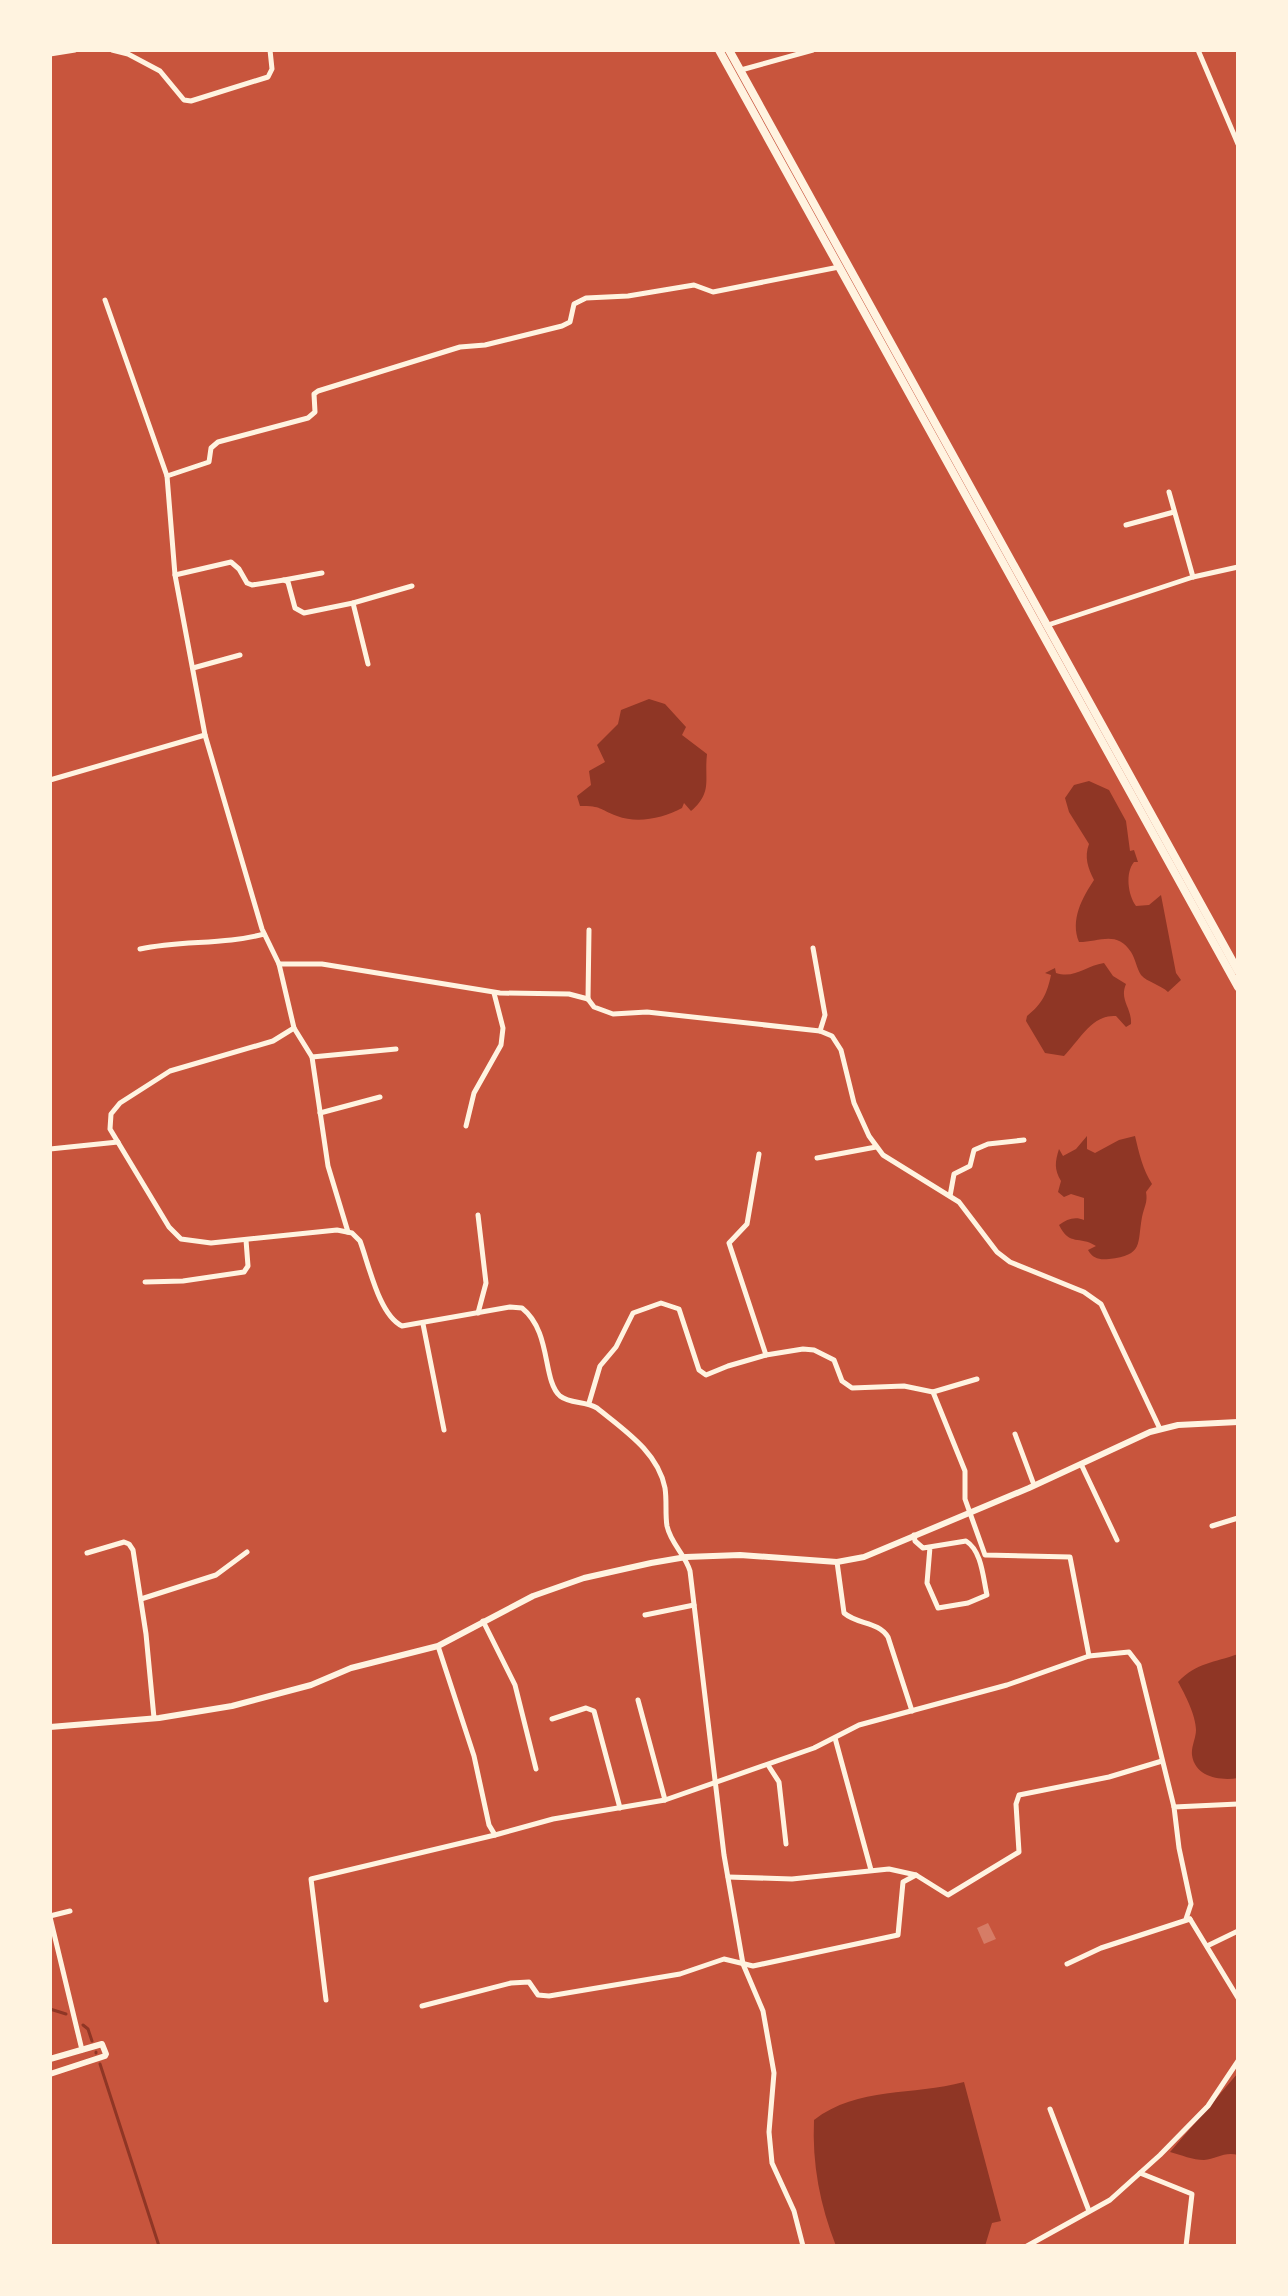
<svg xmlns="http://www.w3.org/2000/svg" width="1288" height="2296" font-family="'Space Grotesk',sans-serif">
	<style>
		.water { fill: #8f3625 }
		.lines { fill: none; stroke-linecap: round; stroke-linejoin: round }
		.stream { stroke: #8f3625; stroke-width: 3 }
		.building { fill: #d67c66 }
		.minor { stroke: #fff3e0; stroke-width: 5 }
		.tertiary { stroke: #fff3e0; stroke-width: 6 }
		.primary { stroke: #fff3e0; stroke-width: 8 }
	</style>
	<rect width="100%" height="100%" fill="#c8553d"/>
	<!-- water -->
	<g class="water">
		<path d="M649,699l16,5 21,23 -4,8 25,19c-3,26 6,38 -16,57l-7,-8 -2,5c-19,10 -44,16 -65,8 -19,-7 -14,-10 -37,-10l-3,-10 14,-11 -2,-14 16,-9 -8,-17 21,-21 3,-14z"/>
		<path d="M1089,781l20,9 17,31 4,30 4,-1 4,12h-4c-9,11 -6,33 2,44l13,-1 12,-10 15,78 5,7 -13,12c-7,-7 -21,-10 -27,-17 -4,-6 -6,-17 -10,-23 -14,-22 -32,-10 -52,-10 -9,-22 3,-44 15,-62 -6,-12 -10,-23 -5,-36l-20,-32 -4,-14 9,-13z"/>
		<path d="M1104,963l9,13 13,8c-7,16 6,24 5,40l-5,3 -10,-11c-24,-2 -37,25 -52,40l-19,-3 -19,-32 1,-5c15,-12 20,-22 24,-41l-6,-2 10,-5 1,5c19,6 29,-7 48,-10z"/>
		<path d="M1087,1136v13l8,4 24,-13 16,-4c4,17 8,34 17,48l-6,8c2,10 -2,15 -4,25 -5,27 2,38 -33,42 -9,1 -16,0 -21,-9l8,-4c-17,-11 -26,1 -37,-21 8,-6 16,-9 25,-5v-22l-13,-4 -7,3 -6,-5 3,-11c-7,-12 -6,-19 -2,-32l4,7 13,-7z"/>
		<path d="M1238,1654v124c-18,3 -43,-1 -46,-23 -1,-8 4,-17 4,-25 0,-14 -11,-36 -18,-48 19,-20 36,-19 60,-28z"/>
		<path d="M1238,2073v82c-13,-4 -22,4 -34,5 -11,0 -23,-5 -34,-8z"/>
		<path d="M964,2082l37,139 -9,2 -7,23h-149c-16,-41 -24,-82 -22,-126 44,-34 99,-24 150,-38z"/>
	</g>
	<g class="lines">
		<!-- stream -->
		<g class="stream">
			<polyline points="50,2009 66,2014"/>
			<polyline points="83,2025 88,2029 92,2041"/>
			<polyline points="96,2052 96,2053"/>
			<polyline points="100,2064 159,2246"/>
		</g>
	</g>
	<!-- building -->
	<polygon class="building" points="988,1923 996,1939 984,1944 977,1928"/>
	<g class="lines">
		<!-- minor -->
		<g class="minor">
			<polyline points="112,50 128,54 160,71 184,100 191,101 268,77 272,69 270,50"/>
			<polyline points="1198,50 1238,144"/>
			<polyline points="50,54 75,50"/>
			<polyline points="741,70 813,50"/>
			<polyline points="105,300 167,476 175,575 205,735 262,929 279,964 294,1028 312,1057 328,1166 348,1232"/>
			<polyline points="167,476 209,462 211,448 218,442 308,418 315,412 314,394 318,391 460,347 485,345 562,326 570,322 574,304 586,298 628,296 694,285 713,292 839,267"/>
			<polyline points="1169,492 1193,577"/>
			<polyline points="1126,525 1174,512"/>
			<polyline points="175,575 231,562 239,569 247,583 252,585 284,580 288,582 295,608 304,613 353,603 412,586"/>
			<polyline points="284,580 322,573"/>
			<polyline points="353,603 368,664"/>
			<polyline points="1048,625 1193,577 1238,567"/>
			<polyline points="193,668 240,655"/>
			<polyline points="50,780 205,735"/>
			<polyline points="813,948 825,1015 820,1031"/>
			<path d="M140,949c41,-9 84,-4 124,-15"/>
			<polyline points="279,964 322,964 500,993 569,994 588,999"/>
			<polyline points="588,999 594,1007 613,1014 647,1012 820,1031 832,1036 841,1050 854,1103 869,1136 883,1155 959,1202 997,1252 1010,1262 1084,1292 1101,1304 1160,1429"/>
			<polyline points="588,999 589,930"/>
			<path d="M294,1028l-21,13 -103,30 -50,32 -9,11 -1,15 59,98 12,12 30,4 126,-13 15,3 8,8c9,24 19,74 42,85l108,-19 12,1c30,24 20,72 38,88 10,8 25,5 37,12 27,22 61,44 68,80 2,13 0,26 2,38 4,18 18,28 23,45l34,284 19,109 20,47 11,62 -5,59 3,31 22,48 9,35"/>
			<polyline points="312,1057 396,1049"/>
			<polyline points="320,1113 380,1097"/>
			<polyline points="466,1126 474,1093 501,1045 503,1028 494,993"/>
			<polyline points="50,1149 118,1142"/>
			<polyline points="759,1154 747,1224 729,1243 766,1355 803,1349 814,1350 834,1360 842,1381 852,1388 904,1386 933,1392 965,1471 965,1499 985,1555 1070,1557 1089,1656"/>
			<polyline points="817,1158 876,1147"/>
			<polyline points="950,1196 954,1174 970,1166 974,1150 988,1144 1024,1140"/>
			<polyline points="478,1215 486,1283 478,1313"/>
			<polyline points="145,1282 183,1281 244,1272 248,1266 246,1240"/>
			<polyline points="423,1324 444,1430"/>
			<polyline points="933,1392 977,1379"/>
			<polyline points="589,1403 600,1366 616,1347 633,1313 661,1303 679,1309 699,1370 706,1375 728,1366 766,1355"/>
			<polyline points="1015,1434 1034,1485"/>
			<polyline points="1081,1464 1117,1540"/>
			<polyline points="1212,1526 1238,1518"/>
			<path d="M914,1535l1,6 8,7 43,-7c16,10 17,37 21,54l-19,8 -30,5 -11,-25 3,-36"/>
			<polyline points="87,1553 124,1542 129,1544 133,1550 146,1634 154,1718"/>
			<path d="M837,1562l7,51c14,12 34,8 44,24l24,74"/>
			<polyline points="141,1599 216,1575 247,1552"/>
			<polyline points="645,1615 694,1605"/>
			<polyline points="483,1621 515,1685 536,1769"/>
			<polyline points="438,1646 474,1756 489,1825 495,1835 553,1819 665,1800 814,1748 859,1725 1007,1685 1089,1656 1129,1652 1139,1665 1174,1807"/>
			<polyline points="638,1700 665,1800"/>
			<polyline points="552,1719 586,1708 594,1711 620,1808"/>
			<polyline points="835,1738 871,1870"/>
			<polyline points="768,1765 779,1782 786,1844"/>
			<polyline points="728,1877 792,1879 889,1869 916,1875"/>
			<polyline points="50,1916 70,1911"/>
			<polyline points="50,1917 82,2050"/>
			<polyline points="1190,1919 1238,1998"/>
			<polyline points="1207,1946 1238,1931"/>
			<polyline points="1067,1964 1101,1948 1190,1919 1186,1919 1191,1904 1179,1848 1174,1807 1238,1804"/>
			<polyline points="326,2000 311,1879 495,1835"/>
			<polyline points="422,2006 511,1983 529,1982 538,1995 549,1996 680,1974 724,1959 753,1966 898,1935 903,1882 916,1875 948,1895 1019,1852 1016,1804 1019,1795 1109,1777 1162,1761"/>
			<polyline points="1050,2109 1089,2211"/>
			<polyline points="1140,2173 1192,2194 1186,2246"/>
			<polyline points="1027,2246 1110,2200 1160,2155 1208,2106 1238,2061"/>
		</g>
		<!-- tertiary -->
		<g class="tertiary">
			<polyline points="50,1727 159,1718 232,1706 311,1685 351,1668 438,1646 533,1596 584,1578 651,1563 686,1557 740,1555 837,1562 864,1557 1029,1488 1150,1432 1178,1425 1238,1422"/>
			<polyline points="50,2059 102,2044 106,2054 105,2056 50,2074"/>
		</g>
		<!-- primary -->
		<g class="primary">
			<polyline points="719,50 1238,987"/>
			<polyline points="729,50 1238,971"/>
		</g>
	</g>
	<!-- border -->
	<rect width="1288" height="2296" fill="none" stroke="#fff3e0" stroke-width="104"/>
</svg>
